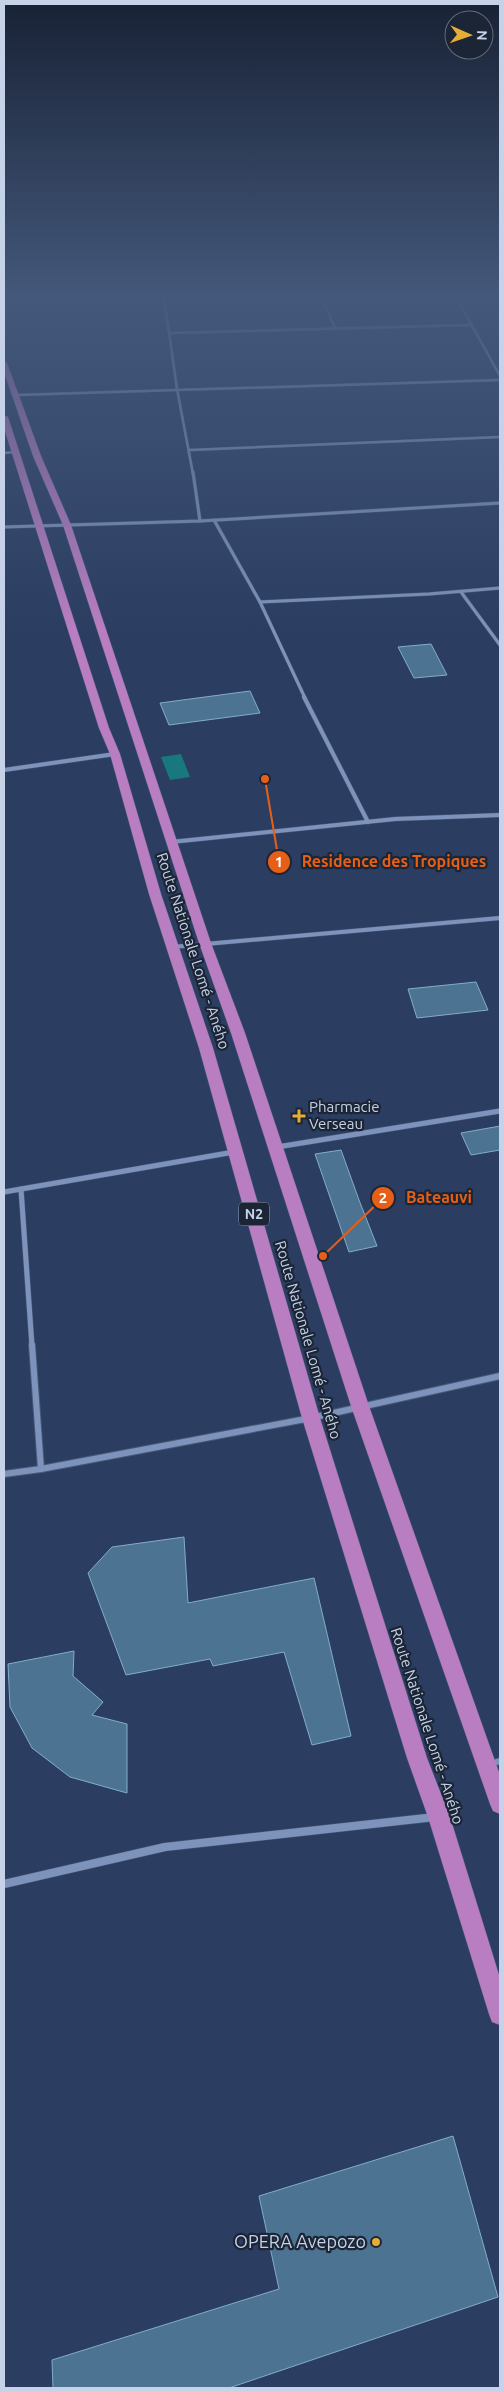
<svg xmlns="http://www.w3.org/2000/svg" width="504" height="2392" font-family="Ubuntu,sans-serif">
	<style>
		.water { fill: #19787e }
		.building { fill: #4c7492; stroke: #83accc }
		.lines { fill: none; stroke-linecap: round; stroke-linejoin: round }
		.street-far5-casing { stroke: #495875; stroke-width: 3 }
		.street-far4-casing { stroke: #495875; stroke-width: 4 }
		.street-far3-casing { stroke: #495875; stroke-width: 5 }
		.street-far2-casing { stroke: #495875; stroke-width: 6 }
		.street-far1-casing { stroke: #495875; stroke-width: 8 }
		.street-casing { stroke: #495875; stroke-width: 9 }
		.highway-casing { stroke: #495875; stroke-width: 1 }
		.street-far5 { stroke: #7d93bb; stroke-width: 2.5 }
		.street-far4 { stroke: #7d93bb; stroke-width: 3 }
		.street-far3 { stroke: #7d93bb; stroke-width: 4 }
		.street-far2 { stroke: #7d93bb; stroke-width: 5 }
		.street-far1 { stroke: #7d93bb; stroke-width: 6 }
		.street { stroke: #7d93bb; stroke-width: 8 }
		.highway { fill: #b87ec1; fill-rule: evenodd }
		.poi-dot { fill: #e5ad35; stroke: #1c2535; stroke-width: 2 }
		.labels { text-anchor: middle; stroke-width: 4.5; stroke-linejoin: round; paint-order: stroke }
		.shield { fill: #1c2535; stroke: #939eb2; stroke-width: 1 }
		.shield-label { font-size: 14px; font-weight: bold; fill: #c6d2e7 }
		.street-label { font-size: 15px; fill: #c6d2e7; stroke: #1c2535 }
		.poi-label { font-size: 15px; fill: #c6d2e7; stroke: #1c2535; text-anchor: start }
		.near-poi-label { font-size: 18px; fill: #c6d2e7; stroke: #1c2535; text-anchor: end }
		.leader { fill: none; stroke: #e65f17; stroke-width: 2 }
		.callout-dot { fill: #e65f17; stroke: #1c2535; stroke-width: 2 }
		.mark-label { font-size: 15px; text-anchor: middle; font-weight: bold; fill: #fff }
		.callout-label { font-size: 16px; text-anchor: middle; font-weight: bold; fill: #e65f17; stroke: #1c2535; stroke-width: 4.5; stroke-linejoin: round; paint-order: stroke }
	</style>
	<rect width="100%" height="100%" fill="#2b3e61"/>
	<!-- water -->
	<polygon class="water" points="181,754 190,777 170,780 161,757"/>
	<!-- building -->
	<g class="building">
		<polygon points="431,644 447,675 414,678 398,647"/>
		<polygon points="250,691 260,713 169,725 160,703"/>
		<polygon points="476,982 488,1010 417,1018 408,989"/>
		<polygon points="500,1126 500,1150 471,1155 461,1133"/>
		<polygon points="341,1150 359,1200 377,1246 349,1252 315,1154"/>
		<polygon points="184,1537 188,1603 314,1578 351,1736 312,1745 284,1652 213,1666 210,1659 126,1675 88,1573 112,1547"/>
		<polygon points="74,1651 73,1676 103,1702 92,1715 127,1724 127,1793 70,1777 32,1748 10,1707 8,1664"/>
		<polygon points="453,2136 498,2297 229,2388 53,2388 52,2360 279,2289 259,2196"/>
	</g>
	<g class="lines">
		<defs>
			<g id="street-far5">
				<polyline points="164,297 177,389 193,474"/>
				<polyline points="322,297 335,328"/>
				<polyline points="456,297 500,376"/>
				<polyline points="171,333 471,325"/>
				<polyline points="17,395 500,380"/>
				<polyline points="190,450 500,437"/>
				<polyline points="4,453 15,452"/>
			</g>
			<g id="street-far4">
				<polyline points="193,472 200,521"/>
				<polyline points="214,520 260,602 305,698"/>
				<polyline points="4,527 200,521 500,503"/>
				<polyline points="461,592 500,645"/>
				<polyline points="260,602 429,594 500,588"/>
			</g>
			<g id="street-far3">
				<polyline points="304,697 368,822"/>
				<polyline points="4,770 115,754"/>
				<polyline points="171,842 395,819 500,815"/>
				<polyline points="172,947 500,918"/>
			</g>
			<g id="street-far2">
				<polyline points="277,1147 500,1111"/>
				<polyline points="21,1189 32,1346"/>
				<polyline points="4,1192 234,1152"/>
			</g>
			<g id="street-far1">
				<polyline points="32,1345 41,1469"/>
				<polyline points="4,1474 41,1469 311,1418 500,1376"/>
				<polyline points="490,1764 500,1761"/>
			</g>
			<polyline id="street" points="4,1884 165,1847 435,1817"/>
			<g id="highway">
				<polygon points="4,361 7,363 41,456 71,525 211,943 245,1033 369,1406 500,1775 500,1814 493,1811 490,1804 351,1406 231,1033 199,943 63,525 33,456 4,372"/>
				<polygon points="4,415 8,417 109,728 120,754 161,894 213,1048 320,1418 427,1758 450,1817 500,1978 500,2025 492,2022 489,2014 428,1817 407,1758 302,1418 199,1048 149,894 110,754 99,728 4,428"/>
			</g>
		</defs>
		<!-- street-far5 casing -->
		<use href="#street-far5" class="street-far5-casing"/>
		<!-- street-far4 casing -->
		<use href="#street-far4" class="street-far4-casing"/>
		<!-- street-far3 casing -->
		<use href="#street-far3" class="street-far3-casing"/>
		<!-- street-far2 casing -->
		<use href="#street-far2" class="street-far2-casing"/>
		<!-- street-far1 casing -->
		<use href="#street-far1" class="street-far1-casing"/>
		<!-- street casing -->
		<use href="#street" class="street-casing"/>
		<!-- highway casing -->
		<use href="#highway" class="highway-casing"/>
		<!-- street-far5 -->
		<use href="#street-far5" class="street-far5"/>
		<!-- street-far4 -->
		<use href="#street-far4" class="street-far4"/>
		<!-- street-far3 -->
		<use href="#street-far3" class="street-far3"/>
		<!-- street-far2 -->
		<use href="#street-far2" class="street-far2"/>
		<!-- street-far1 -->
		<use href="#street-far1" class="street-far1"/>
		<!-- street -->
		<use href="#street" class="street"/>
		<!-- highway -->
		<use href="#highway" class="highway"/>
	</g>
	<!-- sky -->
	<linearGradient id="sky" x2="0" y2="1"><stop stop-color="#182235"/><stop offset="0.47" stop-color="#44587b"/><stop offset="1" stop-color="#44587b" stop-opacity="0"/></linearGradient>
	<rect width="504" height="631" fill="url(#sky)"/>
	<!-- markers -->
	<g class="poi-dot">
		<path d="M296.5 1108.5h5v5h5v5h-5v5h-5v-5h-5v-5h5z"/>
		<circle cx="376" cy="2242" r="5"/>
	</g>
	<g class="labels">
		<!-- shield labels -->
		<rect class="shield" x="239" y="1202.5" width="30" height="23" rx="4"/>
		<g class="shield-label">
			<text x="254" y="1219">N2</text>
		</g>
		<!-- street labels -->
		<g class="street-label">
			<text transform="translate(193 951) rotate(72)" y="5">Route Nationale Lomé - Aného</text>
			<text transform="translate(308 1340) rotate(74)" y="5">Route Nationale Lomé - Aného</text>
			<text transform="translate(427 1726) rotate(72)" y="5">Route Nationale Lomé - Aného</text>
		</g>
		<!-- poi labels -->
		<g class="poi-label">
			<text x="309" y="1112">Pharmacie<tspan x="309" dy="17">Verseau</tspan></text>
		</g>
		<!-- near-poi labels -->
		<g class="near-poi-label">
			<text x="366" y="2248">OPERA Avepozo</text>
		</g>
	</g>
	<!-- callouts -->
	<path class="leader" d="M265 779L279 862M323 1256L383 1198"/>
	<g class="callout-dot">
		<circle cx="265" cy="779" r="5"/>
		<circle cx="323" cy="1256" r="5"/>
		<circle cx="279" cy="862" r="12"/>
		<circle cx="383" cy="1198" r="12"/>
	</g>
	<g class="mark-label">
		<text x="279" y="867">1</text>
		<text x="383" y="1203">2</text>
	</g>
	<g class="callout-label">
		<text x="394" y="867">Residence des Tropiques</text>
		<text x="439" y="1203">Bateauvi</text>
	</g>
	<!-- border -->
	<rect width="504" height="2392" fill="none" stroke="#c6d2e7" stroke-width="10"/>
	<!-- north arrow -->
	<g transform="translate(469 35) rotate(92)"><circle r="24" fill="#1c2535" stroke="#606a7c"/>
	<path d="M0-4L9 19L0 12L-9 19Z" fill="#e5ad35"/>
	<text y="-8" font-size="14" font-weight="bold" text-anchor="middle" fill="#c6d2e7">N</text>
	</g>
</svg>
